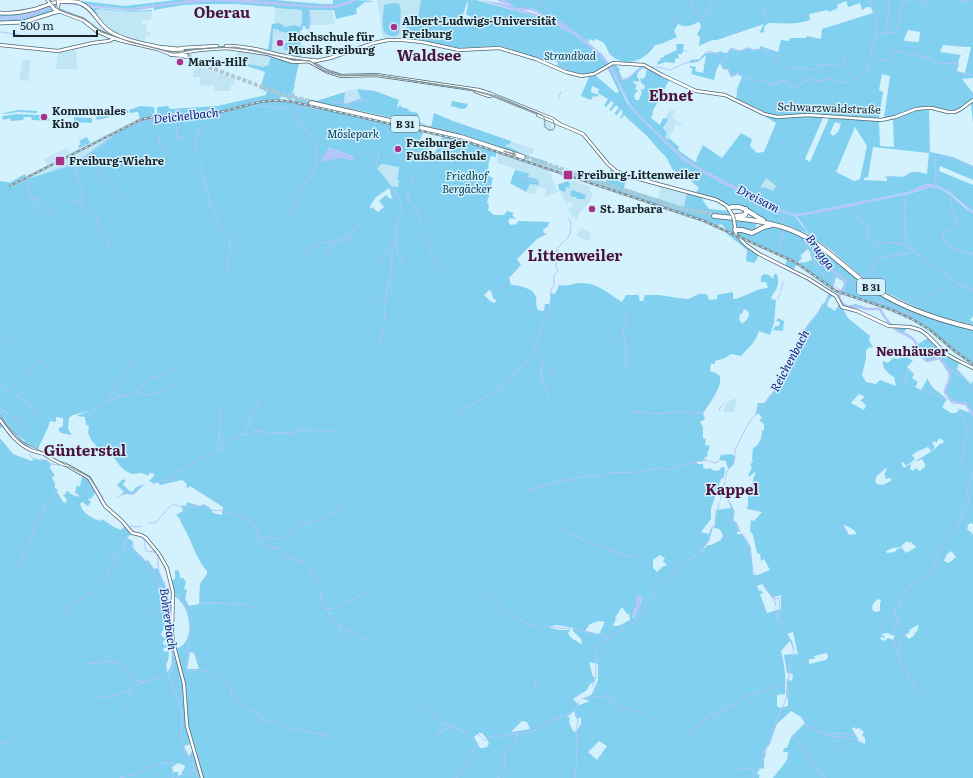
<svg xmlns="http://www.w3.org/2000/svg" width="973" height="778" font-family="Literata,serif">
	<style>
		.built { fill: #c0e5f5 }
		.green { fill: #82d0ef; fill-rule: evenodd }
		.water { fill: #b5c5f8 }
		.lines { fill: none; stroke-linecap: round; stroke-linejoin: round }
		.stream { stroke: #b5c5f8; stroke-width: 1 }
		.river { stroke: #b5c5f8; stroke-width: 2.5 }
		.highway-tunnel { stroke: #afc8d3; stroke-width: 4; stroke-dasharray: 4 2; stroke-linecap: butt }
		.secondary-casing { stroke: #4e6872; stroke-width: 4 }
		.primary-casing { stroke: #4e6872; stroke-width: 4.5 }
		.highway-casing { stroke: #4e6872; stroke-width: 5.5 }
		.secondary { stroke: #fff; stroke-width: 2.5 }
		.primary { stroke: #fff; stroke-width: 3 }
		.highway { stroke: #fff; stroke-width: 4 }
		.tram { stroke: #7c9099; stroke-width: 1 }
		.rail-casing { stroke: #7c9099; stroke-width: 2.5 }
		.rail { stroke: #d4f1fe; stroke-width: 1; stroke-dasharray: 3; stroke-linecap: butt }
		.secondary-bridge-casing { stroke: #4e6872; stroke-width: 4; stroke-linecap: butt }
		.secondary-bridge { stroke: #fff; stroke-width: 2.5 }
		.oneway { stroke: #989d9f }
		.poi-dot { fill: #a8328a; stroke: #d4f1fe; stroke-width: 1.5 }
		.labels { text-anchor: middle; stroke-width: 3; stroke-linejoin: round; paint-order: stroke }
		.shield { fill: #d4f1fe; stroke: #526269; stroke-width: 1 }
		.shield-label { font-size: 10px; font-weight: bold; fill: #1a2529 }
		.poi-label { font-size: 11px; font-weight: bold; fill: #1a2529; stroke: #d4f1fe; text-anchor: start }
		.park-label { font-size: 11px; font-style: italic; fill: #0a4153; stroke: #d4f1fe }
		.street-label { font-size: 11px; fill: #1a2529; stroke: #d4f1fe }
		.water-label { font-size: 12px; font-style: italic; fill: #1b217f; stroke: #d4f1fe }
		.quarter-label { font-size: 13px; font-weight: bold; fill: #4b133c; stroke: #d4f1fe }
		.district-label { font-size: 15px; font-weight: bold; fill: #4b133c; stroke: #d4f1fe }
	</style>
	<rect width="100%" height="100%" fill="#d4f1fe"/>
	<!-- built -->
	<g class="built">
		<polygon points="377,0 421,0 418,18 408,17 405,36 397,39 383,38"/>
		<polygon points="54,7 84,18 101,31 126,40 169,51 178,52 196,48 229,46 242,47 299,59 299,60 292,61 278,56 231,48 174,53 112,36 97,30 85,20"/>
		<polygon points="275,8 302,10 302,22 300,27 294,25 285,27 278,24 274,24"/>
		<polygon points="100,9 130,12 152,11 151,20 142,20 142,24 147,24 146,31 151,33 151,36 147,35 144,42 116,33 107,29 97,16 95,11"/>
		<polygon points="308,10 332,10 335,24 323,25 310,25"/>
		<polygon points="273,29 287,33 289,42 295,52 294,56 271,51"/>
		<polygon points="76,50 77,69 56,69 58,53"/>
		<polygon points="238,50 271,56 268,66 264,67 238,62 236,60"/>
		<polygon points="23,59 31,60 28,81 19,80"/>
		<polygon points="199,66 218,73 214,85 200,86 200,77 193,77 193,72"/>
		<polygon points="219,73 235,79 233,85 231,85 231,91 215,91 214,85"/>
		<polygon points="354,89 357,89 361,99 356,99 348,104 344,104 345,92"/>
		<polygon points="280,99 294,101 462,139 597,182 704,221 735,234 798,263 824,284 839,292 826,286 795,263 716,227 678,212 571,177 570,178 563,177 559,175 559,173 548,169 461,140 286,101 261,102 214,113 154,118 142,120 123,128 78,161 66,167 27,179 12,187 10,185 47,166 44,159 66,148 69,153 138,119 216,112 256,102"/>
		<polygon points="670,108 675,111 672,118 682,124 680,126 676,124 669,138 672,141 671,143 665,137 667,133 664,128 668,120 666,117"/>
		<polygon points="544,119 551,123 552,130 549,131 543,127"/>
		<polygon points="510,141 534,149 532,154 530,153 529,156 522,154 518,150 506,146 507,144 509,145"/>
		<polygon points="498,153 549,170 558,192 544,197 546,190 538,186 535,195 526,192 530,184 539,183 537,180 528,177 522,172 515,170 515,169 497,163"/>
		<polygon points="381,164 399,167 397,173 397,178 399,180 399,187 391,186 383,175 377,169"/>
		<polygon points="766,178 776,186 773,191 765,187 763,188 761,187"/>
		<polygon points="569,179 588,186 590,187 589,190 593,193 590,201 579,214 577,217 578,219 576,221 574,219 576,217 574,216 572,218 568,210 573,206 570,202 566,204 557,184 568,181"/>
		<polygon points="661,186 687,193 684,207 658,199"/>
		<polygon points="582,228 590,233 590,241 576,236"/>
		<polygon points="842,293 888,308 916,321 930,330 973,364 956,353 929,330 911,319 887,309"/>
		<polygon points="733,399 737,399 734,412 724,412 724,407 729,400 732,400"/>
		<polygon points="0,412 2,417 22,440 60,462 22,441 6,424 0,415"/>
	</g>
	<!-- green -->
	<g class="green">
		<polygon points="176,0 275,0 322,4 333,4 333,0 351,0 341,4 334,5 347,5 356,0 374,1 369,2 365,2 356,9 357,14 336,19 334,10 309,10 310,23 308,29 305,29 306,26 303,26 302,30 300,31 300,36 303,37 300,45 304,46 301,57 294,56 295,52 284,49 285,44 289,42 287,33 279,31 279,30 273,29 272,48 272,50 268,50 272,24 280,23 285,27 294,25 300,27 302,22 302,10 275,8 275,7 234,4 206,4 183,5 154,10 154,5 129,9 84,4 80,1 125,6"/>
		<path d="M421,0h55l69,19 28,15 26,20 9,10c-4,3 -9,7 -14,9 -12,4 -26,-3 -37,-7l1,-4 -12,-4 -3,2 -43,-14 -40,2 -55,-10 3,-21 10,1zM467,2l1,1 -2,12 5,1 -1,6 2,1v3l-16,-3 1,-6 5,1z"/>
		<path d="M500,0h473v78l-11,1 11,14v30l-2,-19c-4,3 -7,6 -11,8 -11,5 -20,-2 -31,-2l1,42 23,5 20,9v14l-33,-14 -1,5 34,14v26c-14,-9 -29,-30 -48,-26 -6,1 -12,5 -17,7l-102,21 -11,1 -20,-6 -15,-9 -57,-29 -20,-13 -39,-37 -10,-11 -6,-9 -17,-35 3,-1 6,5 -1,2 4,9c10,-3 11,-11 21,-14l25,14 -12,24 -4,6v3l-2,5 9,7 3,-7 3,1v-2l2,3 -5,8 4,5 -2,4 3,3 1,-2 10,9 -1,3 17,12h2l-1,-2 7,-15 19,13 19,-25 11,6 -2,7 7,7 7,-1 12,-29 -13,-8 1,-3 -28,-13 1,-6v-4l5,-12 -5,-3 -4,3h-1l-4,-7 -5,-1 -3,-6 -4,8 -2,9 -23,-6 2,-5 -3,-1v-2l6,1 -1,4 8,2 3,-18 -8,7 -8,1v-3l10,-1c6,-10 13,-4 22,-8l1,2h4l4,-4 9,2 7,-3 6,2 7,-1v-3l18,6 3,-12 8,1 1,-3h16l1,-2 14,3 1,-10 51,-16 -2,-6h-4l-5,3 -2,-7 -12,4 -2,-6 -9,4 1,3 -9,4 -1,-2 -19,4 1,6c-14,5 -28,3 -42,3l-4,4v5l-5,1 5,-9 -47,16h-5l-13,6 1,-9 -3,-2 4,-9 -1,-3 -2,-1c-7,4 -12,6 -20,2l-4,7 3,6 -16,7 -6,1c-8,14 -29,24 -43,11 -8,-7 -2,-13 -17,-17l-1,2 -4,-2 -2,3 -26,-19 -18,-7c-7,-10 -20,-7 -30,-8l-2,-3zM908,30l12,2 -1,10 -14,-1 -1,-2zM943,45l22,2h6l-6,26 -8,-2 2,-7 -1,-2 3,-7 -21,-3zM644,68l2,2v-2l1,1 -2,8 -2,2 -3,-1 1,5 4,3 -2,4 -3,-1 2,3 -3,8h-3l-1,-1 -1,-4 4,-5 -3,-1 2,-4 -4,-2 1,-2 5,1v-4l-1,1c-3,-6 2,-9 6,-11zM882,74l8,2 -6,42 -5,1 4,-27 -4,-2zM823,118h6l-19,44 -5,-3zM893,120l1,27 -14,-1 -1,-25zM835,122l6,2 -3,8 -5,4 -3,-3zM855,127l12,19 -7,33 -6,2 -18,-9zM873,147l56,6 -2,21 -9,-2h-7l-8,5 -13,-1 -6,1 3,1v3l-23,-1v-2l4,-1zM766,178l10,8 -3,5 -8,-4 -2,1 -2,-1z"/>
		<path d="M393,3l6,1 2,7 -2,23c-4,3 -6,3 -11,1 -9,-3 -4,-22 -4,-30z"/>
		<path d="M45,7c-15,7 -29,10 -45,10v-3l11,1z"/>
		<polygon points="88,7 125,11 152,10 152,11 130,12 98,9 95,11 97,13 97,16"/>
		<path d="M50,8l2,3 -28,10 -24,1v-2c20,-1 32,-3 50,-12z"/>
		<polygon points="676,44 684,44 683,50 690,52 683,51 682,54 678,54 679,58 675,59 675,63 665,62 657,65 658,61 661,60 660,58 664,57 664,56 677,50"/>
		<path d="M271,56l28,7 -5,23h1l-4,9 4,-4 7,-27 -8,31 -3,6 -6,-4 -4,-1 -1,3c-23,1 -42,10 -63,13 -26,4 -52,1 -77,7l-2,-7 -8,1 -1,-3 11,-4 14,1 1,8h2v-8l11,-1 2,3 47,-3 49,-11 1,-4h-2l-2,3 1,-4 -4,-1 5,-17 -21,-7 -1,-2 21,4 1,-1h3z"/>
		<path d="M609,66l18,37 10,12 45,44 29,18 63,33 21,6 9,12 4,6 -19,-8 -31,-8 -18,-13h-4l-8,2 3,8 -19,-2v2l20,4 3,15 -7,-3 -7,-7 -4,2 -166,-59v-2l28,9 2,1 1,-1 24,8 5,-14 4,4 11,5 -2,11 60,19 3,-14 7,2 5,-7 -10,-9 -16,-9 -7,-13 -8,-8 -10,-12 -21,-19 -3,-3 -3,4 -1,-1 3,-5 -2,-4 -4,6 -3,-1 5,-6 -3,-3 -5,6 -2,-1 5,-7 -3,-2 -5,6 -2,-1 4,-7 -10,-6 1,-4 -7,-3 -1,6 4,2h4l-2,3 -4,-1 -2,4 -10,-4 8,-19 6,-2 21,18 3,-1 -12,-25zM703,197c11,3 20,4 26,14l-20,-2 -7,-10z"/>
		<path d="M357,89l18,2 24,9 -2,7h2v-2l2,1v1l8,2 -1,2 10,2 1,7 -8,-3 -1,4h2l2,-2c7,3 10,6 17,8l3,-14 19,8 58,20 -2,4 -2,-1 -1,2 12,5 4,3 23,7h2l1,5 -95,-29 -159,-36 2,-3 20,3 29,-9 -1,12c6,0 10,-5 17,-5zM357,110l57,13 2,-2 4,2h-4l9,2h-2v2l-67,-15zM456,136l9,1 70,23 -1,2z"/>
		<path d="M270,101l24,2 127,28 2,2 -4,8 12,9 2,4 4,-5 5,-12 -12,-4 31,7 87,29 1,1 -53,-18v5l-5,-1 -3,9h1l-3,10 7,3 -6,25 2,2 -1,5 6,5h10l3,-4 7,2 -2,2 4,4 -6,-1 -2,4 3,3 6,-1 1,-3 31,1 -1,4 -5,4 1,3 3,1 -10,5 -20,20 4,6 -12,13 2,7c7,0 23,3 25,12 1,6 -1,6 2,13l6,1 1,-7h4l2,-5 -1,-6 5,1 4,-9c8,2 14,-2 22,-2 17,0 28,11 41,19l4,-7h12v-2l2,8h3l2,-6h14l19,3 10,1 11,-5h8l2,6 8,-1v-4l16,-3v7c12,-1 20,-10 35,-11l-2,-6h-5v-5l3,-3 5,1 4,4 1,-1 -1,-2 3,-3c5,9 1,17 -5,24l1,1 -1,1 5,1 -2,23 -4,12 -11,-4c-3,11 -11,17 -18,25l-10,-2 -6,4 -10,3v3h-4l-1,7c3,1 7,2 9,4 6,8 -11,31 -16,38l2,6 -5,3 3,5v11l3,1 -1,6 5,1 -3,8 1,2 -4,2 2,2 -10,2 2,2h5v4l3,1 5,-1 1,2 5,1v-1h3l1,-3h3l1,2 -1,8 -3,2 -10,30v10l-10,13 8,2 1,-4 3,-3 -4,14 -8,11 7,-7h3l10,-5v-2l2,-1c-1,-6 -3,-9 -9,-9l2,-18 15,-2 -3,-8c6,7 8,13 5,20l4,3 3,8 -3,1v2h5l5,6 4,8 2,27h5l12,-5 -6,-11 -3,2 -1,-7 -3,-1 -4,-18 -3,-4 1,-11 3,1 8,-9 -15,-3 1,-4v-10l8,-24 -6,5h-2l4,-9 -2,-2 3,-4 -1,-2 1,-11c6,-2 9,-10 9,-17l2,-1v-6l-5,-4 3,-2 -4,-5 -3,3 3,-13h6l15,-19 7,-12h1l-1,-1 12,-27 2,-9 18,-22 4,-9 3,-1 4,-10 5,2 -5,4 -2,7 8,5 4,-7 4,5 5,9 22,18 -1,4 4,7 -5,1 -2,3v8l-4,16 4,7 10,2 4,-4 16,6 -2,-9c-6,-4 -12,-8 -11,-16l5,2 5,-5 6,1 4,-5 10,7 -6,6 7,7 -2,4 6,4 -3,5 6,3 7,-12v2l5,8 14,11 -5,8 9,6h5l4,-4 10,4 -2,-5 -3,-4 -13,-1 -4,-4v-2l-4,-6c9,-21 5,-14 -4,-32l-10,2 -7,-2 -2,-2 -7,-16 -21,-14 13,2 -2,4 6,3 8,8 10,-6 7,8 2,-2 7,7 28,15v-1l-21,-15 -12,-12 17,15 17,11v5l-14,-6 -2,6 14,15 2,-3v143l-3,-1 -2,2 -1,4 6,5v244h-200l14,-18 1,-8h-5l1,-4h3l4,-11 14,-14 -4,-6 -10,-6 -14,13 -8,22 -2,1 -2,6 1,1 -2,5v10l-4,-1 -3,6 3,1 -1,3h-759v-340l13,16 19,7 1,-2 13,1 5,4 -1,4 5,8 -3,1 2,5h1v6l3,2 -1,2 6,10 3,1 1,-3 -4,-5 3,-1v-3l4,1 -1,1 9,4 1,-2 -4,-2 2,-8 3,2 2,-11 6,3 7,14 -3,5 -4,1 3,3 -3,4 -6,-4 -2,2c3,10 12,14 20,17l2,-2 12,8 7,3 4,-4 6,8 -4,4 6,3 -1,6 14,14 2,-1 6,9 4,-1 4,12c7,5 0,11 4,18l6,2 -2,16h-2l-7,19 6,5h-3l-1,4 6,3 -5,1 -1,3 6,1 -1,9 -2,3 1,8c12,-9 -2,-38 2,-54h1l1,14 3,16 2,1c21,-7 15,-44 -2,-53l-2,-16 3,-1v-9l4,1 1,7h3l3,4 -2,7 3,1 -2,9 4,7 10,-2 1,-20 7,-10v-3c-10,-10 -16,-32 -24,-45 -3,-5 -2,-7 -7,-11l7,-4 -2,-6 5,1 1,-4 12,4 5,-2 6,4 3,5 8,2 1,-1 1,-7 -33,-21 -2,2 -2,-1 1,-3 -5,-4 -22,5 -2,-2h-5l-4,-2 5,-5 -1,-3h-4v3c-3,-1 -6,-3 -9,-3 -3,0 -7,2 -10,0 -10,-3 -13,-14 -21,-20l-4,1c-8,-8 -20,-16 -16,-28l-3,-1 -1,-8 -9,-1 13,-5 -16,4 -4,3 -1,11 4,6 -11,-2 -2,-2v-3l4,-2v-8l-7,-1v5l-6,-1c-3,11 -8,18 -12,28 -16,-8 -29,-20 -38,-37v-231l8,1 1,1 16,-9 1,2 -16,9 2,2 15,-8 39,-12 12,-6 45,-33 19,-8 12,-2 65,-5 32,-9zM329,148l24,8c-6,1 -12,1 -18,1 -5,0 -6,3 -13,2zM381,164l18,3 -2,13h2l-1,7 -7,-1 -8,-11 -6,-6zM389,187l3,11 -2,1 -4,-4 -7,6 5,6 -6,5 -6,-5 -2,2v-3l6,-9 12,-8zM489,290l2,1 2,7 4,3 -3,2 -4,-2 -6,-6zM744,309l5,3c0,6 -2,8 -7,12l-3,-5 1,-5h2zM859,394l5,2 -1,3 -3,1 6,5 -2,5 -13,-7zM940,438l4,3 -2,3 -1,-1c-11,11 -25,17 -37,25l-3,-5 2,-1 3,4 9,-7 -3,-4 6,-4 10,-4 3,4 4,-4 -3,-4 3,-2 1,2zM922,459l3,5v3l-5,4 -5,-3 -2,3 -3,-2 1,-6 6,-3 1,1zM886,468l1,1 -3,5 2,3 -1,2 6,-1v3l-9,4 -3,-1 -1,1 -3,-4 2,-5zM845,525l9,5 3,4 -8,1 -5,-9zM907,541l2,2 2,-1 5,5 -10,6 -4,-5 -5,1 -2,3 -8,1 -1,-2 7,-3 9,-1 -1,-1zM951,551l5,6 -7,6 -5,-2 3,-7zM660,555l5,3 -2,3 4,4 -5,2 -5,5 -4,-4v-8zM762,584l10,14 9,-3v14l-14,4 -7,-19 3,-1 -2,-3 -2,1 -2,-5zM639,595l2,1 1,4 -8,18 -2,-2 4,-10v-8zM878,599l3,1 -1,3v8l-3,1 -4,-1c-2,-6 1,-9 5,-12zM622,607l5,7h2l1,6 -12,6h-5l3,-7 -1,-1zM599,621l6,1 -6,12 -14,-3 5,-7zM557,625l16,3v3l8,8 1,5c-5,-3 -12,-5 -14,-11l2,-3h-10l-10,-2 1,-2zM918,625l1,2 -2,1 1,2 -4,4 1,1 -6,4 -4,-4 5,-3 -1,-2zM793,632l5,23h-1l-1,-2 -2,2 -4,-1 -6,1 3,18h4v1l2,1 -1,6 -5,-2 -1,19h2v8l-8,2 -3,-2v-11l8,-1c1,-15 0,-29 -4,-43l9,-10 4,10 -2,-10 -5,-7zM887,633l8,3 -2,4 -5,-2 -3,3 -5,-2 1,-2 3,1 1,-1 -4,-3zM190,652l4,1 5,16h-12zM827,653l1,4 -2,3 -17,4v-5h6l-1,-3zM589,662l9,2v16l-6,14 -9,5 7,2 -11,4 -6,-6 14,-9 3,-6 4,-2 1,-5h-2zM574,711l2,7h5v6l-5,8 -3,-1 -4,-9 1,-4 -3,-1zM522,721l5,1 3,7 -19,3zM854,727l2,2 3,-1 5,4 -2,3 3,3v6l-7,-3v-2l-6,-10zM479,733h3l5,6 2,5 -2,3 -4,1h-3l-6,-11zM599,741l8,5 -10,14 -9,-8zM191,744l2,6 -4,6 -5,-10zM178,763l6,2 1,2 -3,5v2l-4,2v-4h-5l-1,-5z"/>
		<polygon points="452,101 468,104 466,108 462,109 451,106"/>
		<polygon points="19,110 38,111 36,113 19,112 2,114 3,113"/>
		<polygon points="128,110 128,113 97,120 96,116"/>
		<polygon points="16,114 42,115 42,119 49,119 49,121 32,120 31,117 24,117 23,120 11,121 10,118 4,120 2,118 3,116"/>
		<polygon points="74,117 92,118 92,123 74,122"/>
		<polygon points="87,137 90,143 79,148 78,146 81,144 79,141"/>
		<polygon points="515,170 527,173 529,174 528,177 537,179 539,183 538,185 530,184 526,192 510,183"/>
		<polygon points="568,181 570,184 569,188 566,187 565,188 566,190 564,192 559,190 558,184 560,184"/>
		<path d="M931,187c22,3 24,16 42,26v103l-3,4 3,2v3l-27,-7 -24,-8 -41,-20 -21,-15 -30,-26 -21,-14 -2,-5 -10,-14 23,-4 88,-18z"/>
		<polygon points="572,190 586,195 585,199 577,199 577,197 572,197 570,193"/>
		<polygon points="735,219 754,222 756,224 756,228 752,231 737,227"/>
		<path d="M766,226h10l27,10 11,8 59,45 63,30 -1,1 2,-1 36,9v35c-19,-12 -33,-28 -52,-39 -25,-15 -54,-22 -81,-31l4,-8 -1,-4 -7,-4 -3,12 -34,-25 2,-2 3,1 8,-3 -2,-8 -2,-3 -8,7 2,2 -4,5 -60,-27v-3l1,-2 11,2z"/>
		<polygon points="727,232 740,238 747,247 758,255 757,259 754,263 746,261 747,250 727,234"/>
		<polygon points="787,259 797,264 793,270 785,266"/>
		<polygon points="837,296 840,296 840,300 846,306 856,304 867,308 878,308 881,309 884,316 892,325 887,323 887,320 878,309 864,309 853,307 851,309 842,305"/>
		<polygon points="778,318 784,321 783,331 773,330 775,326 779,326 780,322 776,321"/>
		<path d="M0,415l17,22 19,14c-14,-4 -22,-15 -31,-26l-5,3z"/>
		<path d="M731,454l4,2c-1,6 -1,10 -7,13l-2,-8 -7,-1 2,-5z"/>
		<polygon points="123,479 126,481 123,484 123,485 131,492 134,491 135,488 142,485 143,486 133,495 127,494 122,495 121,494 124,492 117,485"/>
	</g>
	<!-- water -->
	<g class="water">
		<path d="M188,0h66l65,6 22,-2 10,-4h5l-9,5 -13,3h-18l-99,-7 -41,3 -44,7 -69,-7c-11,2 -21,9 -32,12 -10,4 -21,3 -31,4v-3l17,-1 17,-4 20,-9 13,-1 62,7z"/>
		<path d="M480,0l21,3 60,19 18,13 23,19 11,14 15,32 6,9 10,11 39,37 20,13 57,29 15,9 20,6 11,-1 102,-21c5,-2 11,-6 17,-7 19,-4 34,17 48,26v2c-11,-7 -20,-20 -32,-24 -13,-4 -23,3 -35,5 -36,8 -72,17 -109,22l10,14 6,14 11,11 3,10 -4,-9 -10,-11 -7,-15 -10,-14 -22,-6 -63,-33 -29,-18 -50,-49 -25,-46 -9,-10 -25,-20 -28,-15z"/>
		<path d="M329,148l24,8 1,3 -3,2c-10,-6 -18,-2 -28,1l-1,-4z"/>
		<path d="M639,595l3,2c0,7 -4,16 -10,21v-2l4,-10v-8z"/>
	</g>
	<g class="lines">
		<!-- stream -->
		<g class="stream">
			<polyline points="537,0 553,15"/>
			<polyline points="541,0 542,0"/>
			<polyline points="691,0 698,17"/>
			<polyline points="870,0 871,5"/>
			<polyline points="918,0 925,4 929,0"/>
			<polyline points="957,0 971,2"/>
			<polyline points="761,7 765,16"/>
			<polyline points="309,10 311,23"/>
			<polyline points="670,14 676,23"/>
			<polyline points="765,18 766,22"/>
			<polyline points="701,21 709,9 711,2"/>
			<polyline points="309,31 310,25"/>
			<polyline points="897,31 903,2 904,1 909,0"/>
			<polyline points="1,32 21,35"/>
			<path d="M876,33c8,1 13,-1 21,-1"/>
			<polyline points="886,33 889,7 888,2"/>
			<path d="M761,49h4l2,3 3,-1c3,3 5,7 8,11 5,10 9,6 17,6 3,0 7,0 10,0l2,2 10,-1 1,-4 6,-1 18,2 3,-14"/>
			<path d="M723,64c4,-5 2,-11 8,-16l9,3 7,-3h4l2,2 6,-1"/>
			<polyline points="651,67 658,67 670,70 685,63 698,61 705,53 711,51 719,56 724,68 728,69 731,77 739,73 746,79 751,77 757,81 761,80 770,84 780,84 781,80 788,82 791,89 810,79 819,81 831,79 846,83 862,75 870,69 879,60 889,59 892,52 901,51 909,55 914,53 919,56 929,58 933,62 939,64 957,63 958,66 955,72 973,75"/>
			<path d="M867,70c4,-19 15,-44 4,-63"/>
			<path d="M618,79c17,3 14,-11 28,-12"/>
			<polyline points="558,99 561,92"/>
			<polyline points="333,102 347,104 357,100 362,100 364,99 374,109"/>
			<polyline points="295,108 307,107 320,110"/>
			<polyline points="293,112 316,143 316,147"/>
			<polyline points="176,122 177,138 179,139 185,138"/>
			<polyline points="300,127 301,127"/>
			<polyline points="205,128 205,126"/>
			<polyline points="159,138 159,144 165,152"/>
			<polyline points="195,141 199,128 201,129"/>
			<polyline points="195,143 197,156"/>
			<polyline points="174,145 177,139"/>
			<polyline points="96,156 98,159 98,169 103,176"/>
			<polyline points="164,156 164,162"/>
			<path d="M939,157c11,-2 24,6 34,11"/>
			<polyline points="159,160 162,159 163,160"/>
			<polyline points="201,163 202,173 211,206 220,225 226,234"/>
			<polyline points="164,164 165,169"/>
			<polyline points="70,166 76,165"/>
			<polyline points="76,166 76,175 79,181"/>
			<polyline points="376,167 379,155 378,149"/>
			<polyline points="52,171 78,161 96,150 120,131 145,120 217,114 251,105 277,108 290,108"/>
			<polyline points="103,176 112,186"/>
			<polyline points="519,176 535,182 538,182"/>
			<path d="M308,180c9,-7 7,-21 8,-31"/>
			<path d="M28,182c0,7 4,17 7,22 2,3 4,4 6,8"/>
			<polyline points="80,182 80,186"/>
			<polyline points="410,186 412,176"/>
			<polyline points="933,186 933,184 936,182 935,159 938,158"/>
			<polyline points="81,187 82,190"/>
			<polyline points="113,187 113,188"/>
			<polyline points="115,189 124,199"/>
			<polyline points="391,189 393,189 399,198 402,208"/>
			<polyline points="408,190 408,200 415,208 417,209 422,223"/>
			<polyline points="902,195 905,199 905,214"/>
			<polyline points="951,195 952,212 956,219 958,226 943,233 945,244 960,251 973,254"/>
			<polyline points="60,197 68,199"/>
			<polyline points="34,199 39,200 48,209"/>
			<polyline points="70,200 79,203"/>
			<polyline points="80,202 83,192"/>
			<polyline points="81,203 85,209"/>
			<polyline points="848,206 855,212 861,223 867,225 868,228 867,234 875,246 887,242 904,244 957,283 973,289"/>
			<polyline points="48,210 54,216"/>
			<path d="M86,211c2,1 4,1 6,1 5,2 5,11 7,14 4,8 10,11 9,21"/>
			<path d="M284,215c16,-5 12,-23 22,-34"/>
			<polyline points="43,216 44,213"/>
			<polyline points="569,218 571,224"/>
			<polyline points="783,221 784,215"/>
			<polyline points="422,227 428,238 431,252 437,260"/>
			<polyline points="396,234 398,245 396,253 399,256"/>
			<polyline points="228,237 230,244 230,254"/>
			<path d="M338,239c11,0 18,-12 24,-19"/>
			<polyline points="804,239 805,245 810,251 818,269 834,285"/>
			<polyline points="566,240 570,234 571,226"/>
			<polyline points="339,242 346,240 350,235"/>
			<polyline points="350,243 350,234"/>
			<polyline points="558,248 564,241"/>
			<polyline points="778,250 783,235 784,230"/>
			<path d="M302,255c5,-5 13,-10 21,-12 5,-1 9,0 13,-3"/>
			<polyline points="328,255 327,254 331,246 336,243"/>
			<polyline points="400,257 402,263 406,268"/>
			<path d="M376,260c4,-2 9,-4 12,-8 3,-4 3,-9 7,-13"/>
			<polyline points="437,260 441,267"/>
			<polyline points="391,268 392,263 392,251 396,242 396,224 402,211"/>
			<polyline points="442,269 443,271"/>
			<polyline points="228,271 227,264 228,256"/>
			<polyline points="868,277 879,258 914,252 905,237 905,216"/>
			<path d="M844,280l18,6 19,17c12,-1 21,14 32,10"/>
			<polyline points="389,285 393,291"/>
			<polyline points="833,285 835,272"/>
			<polyline points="836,287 841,291"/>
			<polyline points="494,291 503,287"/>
			<polyline points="781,291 783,282"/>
			<polyline points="831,291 832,287"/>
			<polyline points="393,292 394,292"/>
			<polyline points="381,294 385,292"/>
			<path d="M386,297c1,-9 5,-18 5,-27"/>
			<polyline points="778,298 780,294"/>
			<polyline points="376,299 380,295"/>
			<polyline points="928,299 931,293 941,289"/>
			<polyline points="384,305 386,298"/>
			<polyline points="920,305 925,299"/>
			<polyline points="623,311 625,316"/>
			<polyline points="361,314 375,300"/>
			<polyline points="626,317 626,320"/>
			<polyline points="774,322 774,319"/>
			<path d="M542,324c2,-5 6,-9 8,-15 2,-9 -2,-17 4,-24v-10l4,-4 -2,-5 1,-18"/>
			<polyline points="12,336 20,329"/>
			<polyline points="615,341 618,339 622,335"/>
			<polyline points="5,344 11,337"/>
			<polyline points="380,345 385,319 384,307"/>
			<polyline points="0,349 2,347"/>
			<polyline points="535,350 538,354"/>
			<path d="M532,353c6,-7 6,-18 10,-26"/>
			<polyline points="538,357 544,365 541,372 542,376 549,397"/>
			<polyline points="626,359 626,346 623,334 626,323"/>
			<polyline points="626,361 626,368"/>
			<polyline points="38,363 47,357"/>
			<polyline points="546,367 554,371 557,377"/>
			<polyline points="908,369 905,382 913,386"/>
			<path d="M949,370c10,3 17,10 24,17"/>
			<polyline points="26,373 37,364"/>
			<polyline points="541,373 540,379 542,388"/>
			<polyline points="120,381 128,371 132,362"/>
			<polyline points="0,385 26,401 37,417"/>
			<polyline points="922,389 946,400"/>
			<polyline points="136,391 149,379 163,374 174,368"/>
			<path d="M137,394c4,-1 6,1 10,1 10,0 19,-4 25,-11"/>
			<polyline points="485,397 503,387 527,360"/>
			<polyline points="483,398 484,398"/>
			<polyline points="108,400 119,382"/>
			<polyline points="478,401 482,399"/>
			<polyline points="104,403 121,396 130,395 134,392"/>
			<polyline points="220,405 221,411 220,415"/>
			<polyline points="952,405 953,405"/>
			<polyline points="0,408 9,415"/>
			<polyline points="256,408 258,402"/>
			<polyline points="95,409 103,404"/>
			<polyline points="720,411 719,409 724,404"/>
			<polyline points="458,412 477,402"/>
			<polyline points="631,413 637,412 650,413"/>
			<polyline points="651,413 659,414 673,412 693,413"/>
			<polyline points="694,413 704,412"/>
			<polyline points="10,416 28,428"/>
			<polyline points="88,418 94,409"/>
			<polyline points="0,423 10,436"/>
			<polyline points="247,427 255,410"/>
			<polyline points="219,428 221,422 220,416"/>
			<polyline points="219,430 219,440"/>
			<polyline points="316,430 326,431 327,429"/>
			<polyline points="329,430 330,432 337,432 341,431"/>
			<polyline points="246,433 247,428"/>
			<polyline points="268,434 274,433 291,433 299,430 315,430"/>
			<polyline points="12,438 28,451"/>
			<polyline points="230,440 240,435 250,434 251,432 259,431 266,433"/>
			<polyline points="219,443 219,442"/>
			<polyline points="217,450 219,445"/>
			<polyline points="29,454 31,457 39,460 46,460 51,464 59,465"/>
			<path d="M735,454v-4c4,-8 15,-33 22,-36 15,-18 25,-34 35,-54 2,-5 5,-9 7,-14 1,-3 0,-6 2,-9 6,-15 22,-27 28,-43"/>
			<polyline points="711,462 715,463 719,461"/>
			<polyline points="647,470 657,468 669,470 675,467 685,465 696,462 706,460 709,461"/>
			<polyline points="641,471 645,470"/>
			<polyline points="607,473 639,472"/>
			<path d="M725,480l2,-9c6,-7 7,-5 8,-15"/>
			<polyline points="573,481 574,479 585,476 600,476 606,474"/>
			<path d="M153,484c6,-3 11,-3 17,-5 5,-2 5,-7 11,-8l20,-14 18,-6 9,-10"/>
			<polyline points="545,485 570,479 570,480"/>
			<polyline points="724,485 725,482"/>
			<polyline points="96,486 98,488"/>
			<polyline points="99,490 100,493"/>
			<polyline points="529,490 543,486"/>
			<polyline points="725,494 734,511 733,520 736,524 738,530 741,533"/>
			<polyline points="102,495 103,500 106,504 136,533"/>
			<polyline points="117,498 127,492 133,494 143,485"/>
			<polyline points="720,500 721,496 725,495"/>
			<path d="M212,510c3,1 7,0 10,1 16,5 33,5 36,25"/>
			<polyline points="329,514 343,508"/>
			<polyline points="40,516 47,503 54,497 57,491"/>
			<path d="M149,523h6c9,-6 9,-15 20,-19l8,4c7,-2 16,-2 23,-2l6,4"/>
			<polyline points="35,524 39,517"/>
			<polyline points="130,526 137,527 142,526"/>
			<polyline points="563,530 584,540"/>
			<polyline points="710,533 712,527 715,526 719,503"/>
			<path d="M742,534l8,14 3,24c8,9 21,21 23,34"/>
			<polyline points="262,537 273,539 281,538 287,532 293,531 298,526 315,521 327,515"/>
			<polyline points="259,538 261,543 265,546"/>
			<polyline points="144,539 146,551 155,552 158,556 158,569 165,586 163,597 167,602 169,610 170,641 175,660 173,668 169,673 169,678 178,699 182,717 181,738 187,756 192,759 194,770 197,774 197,778"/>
			<polyline points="586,540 623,555"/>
			<polyline points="133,543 134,552 142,557 148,565 149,568 158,580 163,595"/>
			<polyline points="267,546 280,549 285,555 303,562 309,568 319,588"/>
			<polyline points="625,555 636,556"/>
			<polyline points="107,557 115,557"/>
			<polyline points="117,557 125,547 125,539"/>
			<polyline points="686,561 701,552 700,550 707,542 710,535"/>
			<polyline points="14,571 23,558 26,549 31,542 34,530 33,525"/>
			<polyline points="668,577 684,562"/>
			<path d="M921,579h3c17,-12 13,-42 33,-51l12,-29 -2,-11 5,-15 -11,-12c6,-10 4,-9 3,-18 0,-2 2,-7 2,-9 1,-9 -1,-20 -8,-26"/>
			<polyline points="96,589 108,576 110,568 117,560"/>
			<polyline points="485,589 498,606 509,614"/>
			<polyline points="321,591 321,602 339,626 359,636 372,643"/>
			<polyline points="654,591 653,591 666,577"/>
			<path d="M176,595c13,8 15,30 13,44"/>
			<polyline points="774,599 779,598 780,612 778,619"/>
			<polyline points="162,603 163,602"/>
			<polyline points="201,603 217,603"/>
			<path d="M217,603c11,1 28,0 36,4"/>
			<path d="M339,605c9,-2 15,-8 24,-10"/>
			<polyline points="336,606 337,606"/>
			<polyline points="776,608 777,618 792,642 794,652"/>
			<polyline points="326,609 335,608"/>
			<polyline points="149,613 153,612 160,604"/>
			<path d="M895,613l1,-5 5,-3c0,-3 -1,-7 0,-10 3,-4 14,-13 18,-15"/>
			<polyline points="512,615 531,626 537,627"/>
			<polyline points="60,621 67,613 71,604 94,591"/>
			<polyline points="899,622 903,630"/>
			<polyline points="632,623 634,623 643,611 646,603 654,596 655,592"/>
			<polyline points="626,626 631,623"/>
			<polyline points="339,627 349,644"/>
			<polyline points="541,628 551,627 571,629"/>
			<polyline points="574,629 597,634"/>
			<polyline points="879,631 895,614 898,620 894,628"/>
			<path d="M903,632l2,5c-13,15 -2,27 4,43"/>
			<polyline points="599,634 606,637 608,639"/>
			<polyline points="894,635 895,630"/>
			<polyline points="893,639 896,649 899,650"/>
			<polyline points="596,652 600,644 612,637 624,627"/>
			<polyline points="107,656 109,658"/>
			<path d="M109,661c12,2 20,8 26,19l8,2"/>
			<polyline points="88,664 107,661"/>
			<polyline points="186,668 189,642"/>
			<polyline points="187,670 203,671 211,670"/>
			<path d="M212,671c2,2 3,4 5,5 7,8 14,4 14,18l11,11 14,8 11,9h2"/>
			<polyline points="534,680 536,687"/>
			<polyline points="912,682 917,691 923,697"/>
			<polyline points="592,687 596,678 596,654"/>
			<polyline points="749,695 785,684"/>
			<polyline points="591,696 606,698"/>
			<polyline points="101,697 106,697"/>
			<polyline points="108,697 130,691 143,682 165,675"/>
			<polyline points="526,697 529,701"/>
			<polyline points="97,698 98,697"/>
			<polyline points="608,698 618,705"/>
			<polyline points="582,699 591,696"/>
			<polyline points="612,699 619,698"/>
			<polyline points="127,703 130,692"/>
			<polyline points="420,703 440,722 465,732"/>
			<polyline points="619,706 636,712"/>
			<polyline points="125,709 127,705"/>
			<polyline points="638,712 644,713"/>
			<polyline points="566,715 571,712"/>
			<polyline points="271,721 287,727"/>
			<polyline points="712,721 721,713 722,711"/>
			<polyline points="804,725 829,736 842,737 850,739"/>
			<polyline points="539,727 563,716"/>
			<polyline points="290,728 332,737"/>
			<polyline points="466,731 470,732"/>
			<polyline points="532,731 537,730 538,728"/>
			<polyline points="436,733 452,727"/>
			<polyline points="688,733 710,715 736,704 748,695"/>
			<polyline points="478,734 485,740 492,736 505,736"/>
			<polyline points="792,735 809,757"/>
			<polyline points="827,735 840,733 852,735"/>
			<polyline points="853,735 856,735"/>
			<polyline points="437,736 441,732"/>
			<polyline points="506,736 517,733 530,732"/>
			<polyline points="834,738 835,742"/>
			<polyline points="852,739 858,739"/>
			<polyline points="0,744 11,741"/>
			<polyline points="577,744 576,730 578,722 575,710 579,702"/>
			<polyline points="836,744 840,748"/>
			<polyline points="840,749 841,750"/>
			<path d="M506,751c6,-4 11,-11 11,-18"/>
			<polyline points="809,758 825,778"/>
			<polyline points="156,765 161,763 170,763 171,761 174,766"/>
			<polyline points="576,766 577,746"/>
			<polyline points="737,768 753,769"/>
			<polyline points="462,769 478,745 478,743"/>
			<polyline points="143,770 154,766"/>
			<polyline points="173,771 173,778"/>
			<polyline points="461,771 461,770"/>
			<polyline points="132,774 135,774 142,771"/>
			<polyline points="120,778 130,775"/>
			<polyline points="177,778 179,776 194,770"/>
			<polyline points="456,778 460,773"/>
			<polyline points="498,778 504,767 505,753"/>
			<polyline points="575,778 576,768"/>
			<polyline points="753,778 755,772 764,762 762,755 770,742 777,719 787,697 790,662 793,653"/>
		</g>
		<!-- river -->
		<g class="river">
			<polyline points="499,0 510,4 513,8"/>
			<path d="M517,10c9,-3 21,-1 26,7"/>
			<path d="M826,263l6,7 12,9 1,4 -1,4 -5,9 3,7 6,4 9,-1 9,3h14c4,8 11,17 18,22 5,3 12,4 16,9 5,7 5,17 13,21l12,-3 10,12 1,4 -1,7 -4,9v3l8,9 13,2 7,11"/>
		</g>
		<!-- highway-tunnel -->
		<g class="highway-tunnel">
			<path d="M184,51c8,5 6,9 17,13l82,31 32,7"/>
			<polyline points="343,108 356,111"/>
			<polyline points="423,126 456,134"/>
			<polyline points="520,155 675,207 694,211 720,215"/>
		</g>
		<defs>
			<g id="secondary">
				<polyline points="0,45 58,51 93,43 109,41 113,39"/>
				<path d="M226,46c30,-1 59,14 89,14"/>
				<polyline points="180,48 217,46"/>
				<polyline points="180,53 199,50 227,48 268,54 293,62 316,61 330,58 374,43 388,40 403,40 422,42 459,50 499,48 536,59 566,72 582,76"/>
				<polyline points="310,62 326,71 341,76 376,75 479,90 491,94 553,119 561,125"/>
				<polyline points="581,76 594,74 613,63 644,65 662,75 696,91 725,95 764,114 777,117 808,115 881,120 895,117 916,109 925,108 932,108 948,112 955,112 961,109 973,100"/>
				<polyline points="475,91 489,96 493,95"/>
				<polyline points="538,115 583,134 608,164 616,171 628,176 717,200 727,206 733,216"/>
				<polyline points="734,220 736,234 746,245 759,254 809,279 831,293 836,296 842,307 857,311 889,326 910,327 920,330 926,334 945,353 955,359 973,368"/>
				<path d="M0,420c8,11 17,24 29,29 4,3 10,3 15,5 7,4 13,9 22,11"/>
				<polyline points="68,466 89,478 105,506 122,521 132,533 141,535 146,538 159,554 167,568 173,592 172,632 173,642 184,684 187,726 202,778"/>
			</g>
			<g id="primary">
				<polyline points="48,0 54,9 83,20 97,31 108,36 120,40 158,49 171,54"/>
				<polyline points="56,12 58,6 58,0"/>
				<path d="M0,13c13,1 24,-1 36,-4 17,-6 21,-9 41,-7 15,4 20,20 31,28 15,11 38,14 56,18"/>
				<polyline points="0,23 24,22 59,11"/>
			</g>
			<g id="highway">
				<polyline points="164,48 182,50"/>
				<polyline points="171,54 182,55 186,56"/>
				<polyline points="311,103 461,137 523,157"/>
				<path d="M729,208c14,-5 22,7 34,12"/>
				<path d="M714,216c29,3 58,5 84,17 25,12 44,32 66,49 32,24 70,37 109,46"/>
				<polyline points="736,216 745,215 746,213 746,209"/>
				<polyline points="735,230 742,230 752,233 764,227 772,225"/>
			</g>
		</defs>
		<!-- secondary casing -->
		<use href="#secondary" class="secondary-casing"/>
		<!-- primary casing -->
		<use href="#primary" class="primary-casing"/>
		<!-- highway casing -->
		<use href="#highway" class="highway-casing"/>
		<!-- secondary -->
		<use href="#secondary" class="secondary"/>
		<!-- primary -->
		<use href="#primary" class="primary"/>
		<!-- highway -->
		<use href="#highway" class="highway"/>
		<!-- tram -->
		<g class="tram">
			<path d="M49,0c8,14 24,13 36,20 6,3 10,8 16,12l24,8 47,13h7l16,-4 40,-2 60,13 15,1 14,10 17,5 35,-1 92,14 28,8 50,20 7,3 2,6 -2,4h-4l-4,-3c-1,-5 1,-9 -3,-12l-45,-19 -29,-7 -92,-14h-35l-17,-5 -14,-9 -23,-3 -35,-8 -30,-3 -50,5 -42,-10 -21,-8 -11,-5 -14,-11 -25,-8 -2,-3 -1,-7"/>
			<polyline points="0,414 6,424 22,441 66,465"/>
			<polyline points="68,466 89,477 97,489"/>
		</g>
		<defs>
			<path id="rail" d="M10,186l130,-66c24,-7 50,-4 74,-7 29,-4 47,-17 79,-11l169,38 242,81 91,41 41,29 56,19 20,9 18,11 26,22 17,12"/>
		</defs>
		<!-- rail casing -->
		<use href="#rail" class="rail-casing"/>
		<!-- rail -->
		<use href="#rail" class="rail"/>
		<defs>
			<polyline id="secondary-bridge" points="733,216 734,220"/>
		</defs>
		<!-- secondary-bridge casing -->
		<use href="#secondary-bridge" class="secondary-bridge-casing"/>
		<!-- secondary-bridge -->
		<use href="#secondary-bridge" class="secondary-bridge"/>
	</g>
	<!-- one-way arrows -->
	<defs><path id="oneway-shaft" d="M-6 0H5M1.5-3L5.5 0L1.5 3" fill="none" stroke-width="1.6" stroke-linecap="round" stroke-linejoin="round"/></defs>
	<use class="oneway" href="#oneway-shaft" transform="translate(510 153) rotate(18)"/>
	<!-- markers -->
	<g class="poi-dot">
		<circle cx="394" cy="27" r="4"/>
		<circle cx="280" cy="43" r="4"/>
		<circle cx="180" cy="62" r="4"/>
		<circle cx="44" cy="117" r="4"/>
		<circle cx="398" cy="149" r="4"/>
		<rect x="55" y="156" width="10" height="10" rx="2"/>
		<rect x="563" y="170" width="10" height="10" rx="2"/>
		<circle cx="592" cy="209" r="4"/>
	</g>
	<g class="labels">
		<!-- shield labels -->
		<g class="shield">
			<rect x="391" y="116" width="28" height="16" rx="3"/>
			<rect x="857" y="279" width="28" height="16" rx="3"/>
		</g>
		<g class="shield-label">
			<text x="405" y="128">B 31</text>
			<text x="871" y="291">B 31</text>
		</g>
		<!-- poi labels -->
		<g class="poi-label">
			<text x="402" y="25">Albert-Ludwigs-Universität<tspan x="402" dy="13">Freiburg</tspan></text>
			<text x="288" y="41">Hochschule für<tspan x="288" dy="13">Musik Freiburg</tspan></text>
			<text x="188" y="66">Maria-Hilf</text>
			<text x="52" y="115">Kommunales<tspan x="52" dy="13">Kino</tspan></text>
			<text x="406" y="147">Freiburger<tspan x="406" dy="13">Fußballschule</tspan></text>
			<text x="69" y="165">Freiburg-Wiehre</text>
			<text x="577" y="179">Freiburg-Littenweiler</text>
			<text x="600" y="213">St. Barbara</text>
		</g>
		<!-- park labels -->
		<g class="park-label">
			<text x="570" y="60">Strandbad</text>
			<text x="353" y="138">Möslepark</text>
			<text x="467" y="180">Friedhof<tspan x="467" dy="13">Bergäcker</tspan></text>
		</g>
		<!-- street labels -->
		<g class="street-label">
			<text transform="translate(829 108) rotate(2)" y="4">Schwarzwaldstraße</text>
		</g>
		<!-- water labels -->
		<g class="water-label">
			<text transform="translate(186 116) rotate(-6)" y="4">Deichelbach</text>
			<text transform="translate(758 199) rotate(27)" y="4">Dreisam</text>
			<text transform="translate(820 252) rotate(54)" y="4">Brugga</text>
			<text transform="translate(790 361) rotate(-62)" y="4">Reichenbach</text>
			<text transform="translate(168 619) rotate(82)" y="4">Bohrerbach</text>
		</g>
		<!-- quarter labels -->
		<g class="quarter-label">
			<text x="912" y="356">Neuhäuser</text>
		</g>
		<!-- district labels -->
		<g class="district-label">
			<text x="222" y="18">Oberau</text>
			<text x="429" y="61">Waldsee</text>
			<text x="671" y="101">Ebnet</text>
			<text x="575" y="261">Littenweiler</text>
			<text x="85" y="456">Günterstal</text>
			<text x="732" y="495">Kappel</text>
		</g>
	</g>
	<!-- scale -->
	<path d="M14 30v6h83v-6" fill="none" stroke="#1a2529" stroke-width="2"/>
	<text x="20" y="30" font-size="12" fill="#1a2529" stroke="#d4f1fe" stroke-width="3" paint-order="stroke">500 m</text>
</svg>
